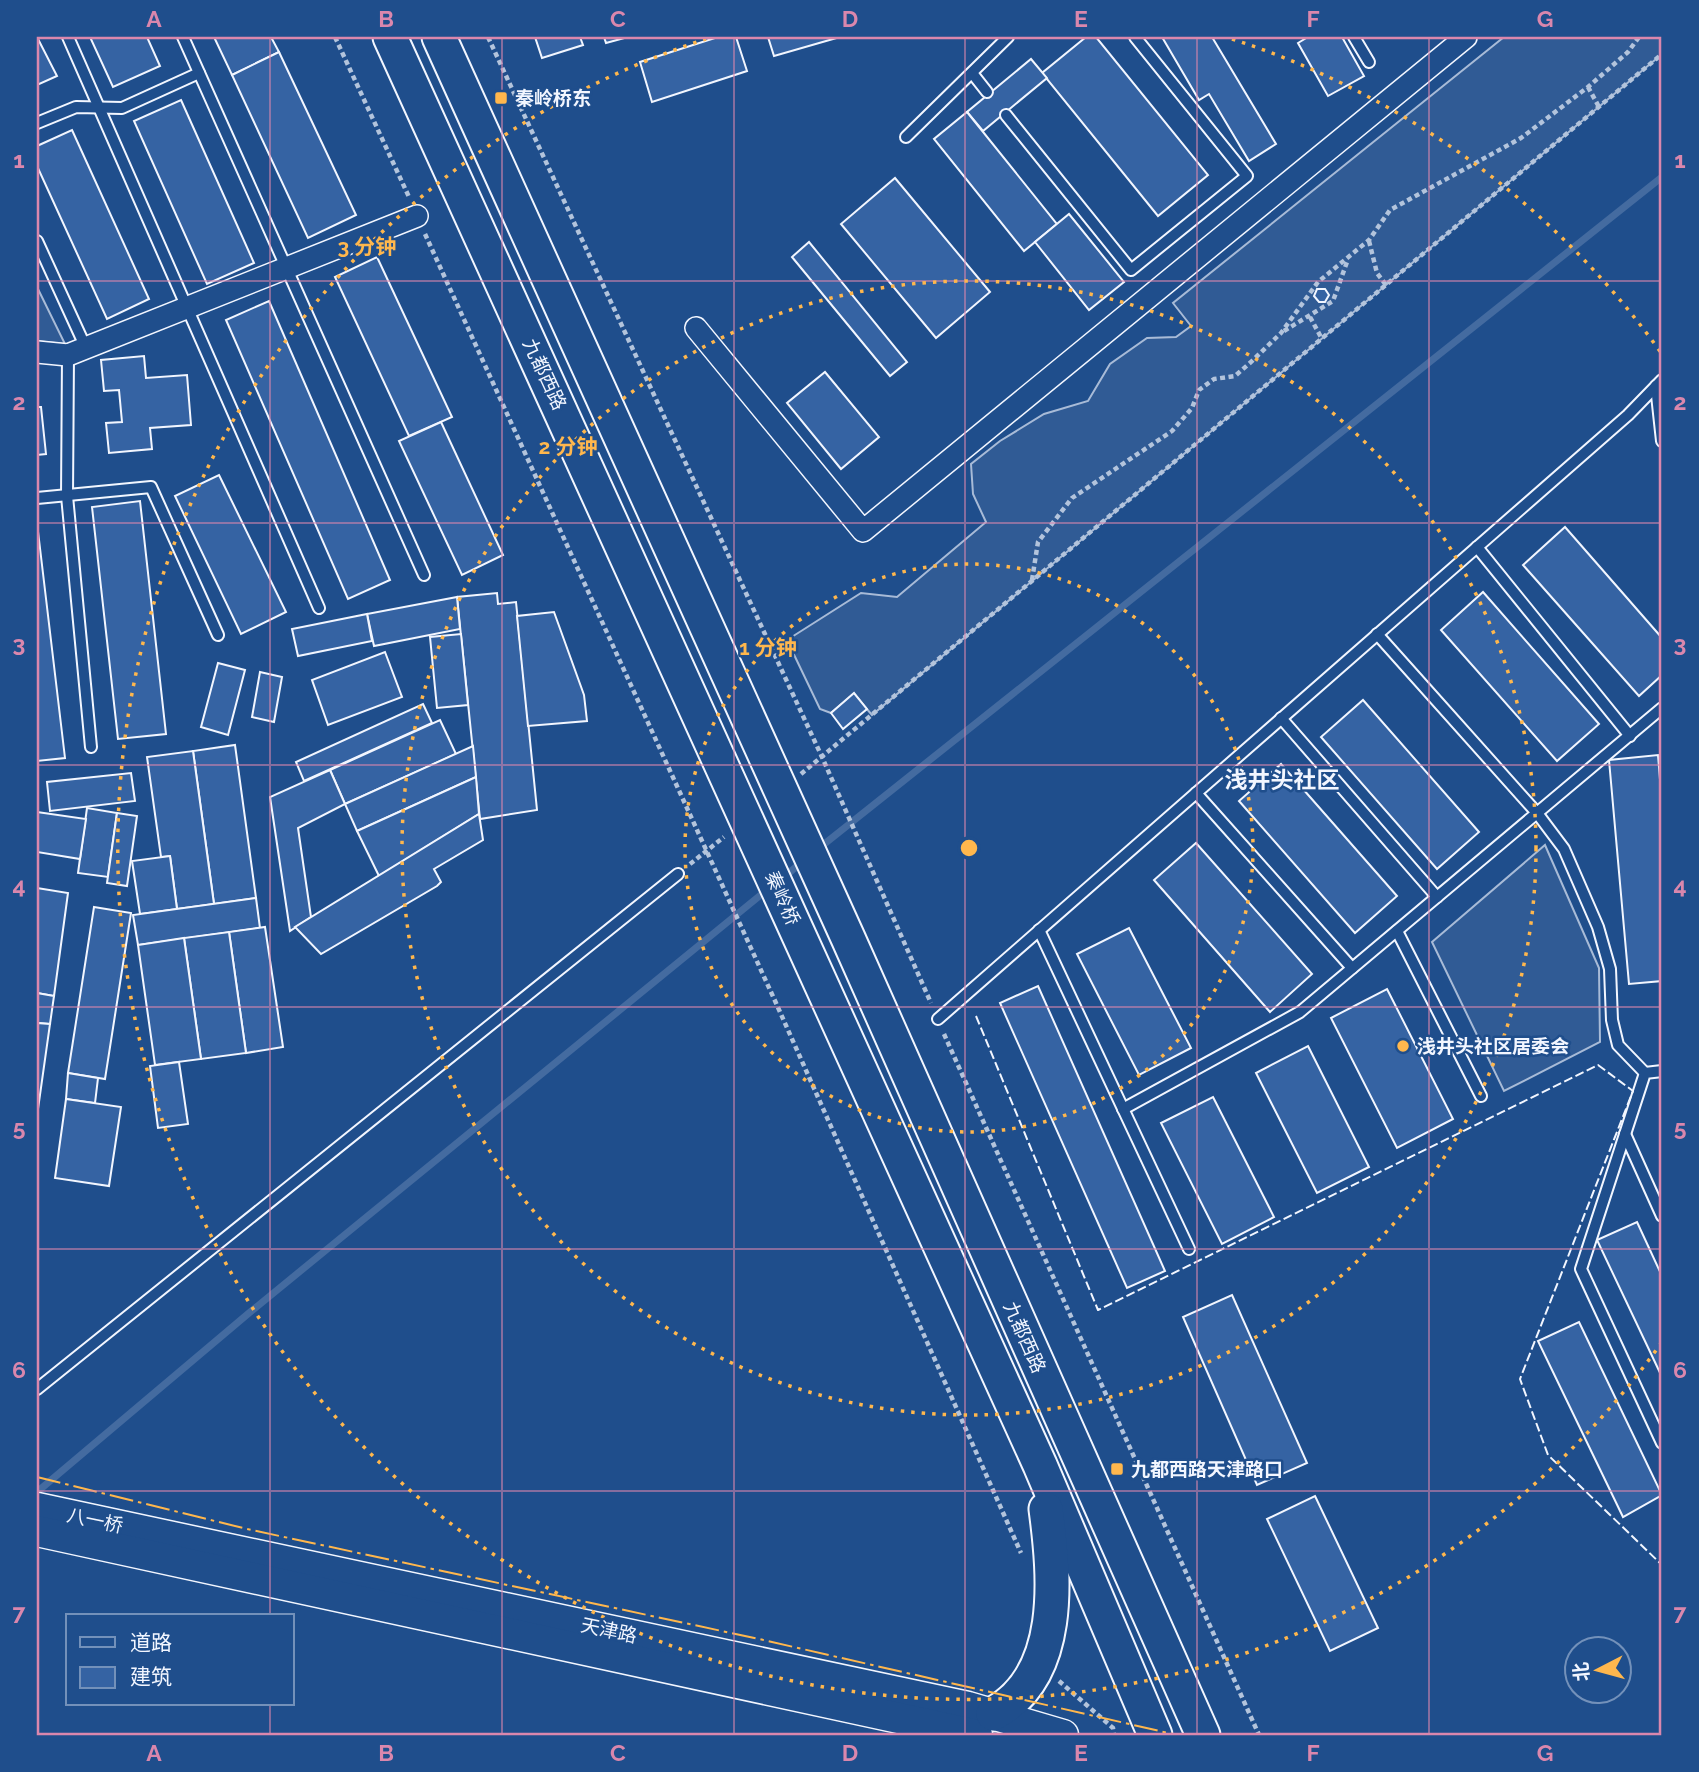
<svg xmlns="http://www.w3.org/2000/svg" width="1699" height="1772" font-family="Raleway,'Noto Sans SC',sans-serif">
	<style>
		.built { fill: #305b95; stroke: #a8bbd7; stroke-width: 2 }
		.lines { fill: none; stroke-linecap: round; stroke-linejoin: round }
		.stream { stroke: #446ba0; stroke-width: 7 }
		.building { fill: #3563a3; stroke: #f2f6ff; stroke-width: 2 }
		.service-casing { stroke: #f2f6ff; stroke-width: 14 }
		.minor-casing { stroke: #f2f6ff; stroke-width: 24 }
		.secondary-casing { stroke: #f2f6ff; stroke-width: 33 }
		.primary-casing { stroke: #f2f6ff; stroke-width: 37 }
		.path { stroke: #b3c4dc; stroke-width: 4.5; stroke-dasharray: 5 3.5; stroke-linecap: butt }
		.service { stroke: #1f4e8c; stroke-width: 10 }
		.minor { stroke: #1f4e8c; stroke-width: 21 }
		.secondary { stroke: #1f4e8c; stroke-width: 30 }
		.primary { stroke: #1f4e8c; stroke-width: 33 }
		.fence { stroke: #f2f6ff; stroke-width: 2; stroke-dasharray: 9 3.5; stroke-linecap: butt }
		.power { stroke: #ffb74d; stroke-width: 2; stroke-dasharray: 24 5 3.5 5; stroke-linecap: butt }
		.grid { fill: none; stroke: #da87ad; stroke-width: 2; stroke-opacity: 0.55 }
		.ring { fill: none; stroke: #ffb74d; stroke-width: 3.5; stroke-dasharray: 3.5 7 }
		.poi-dot { fill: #ffb74d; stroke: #1f4e8c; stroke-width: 2.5 }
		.labels { text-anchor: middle; stroke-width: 5; stroke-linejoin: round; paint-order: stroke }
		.poi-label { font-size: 19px; font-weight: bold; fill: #f2f6ff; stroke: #1f4e8c; text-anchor: start }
		.street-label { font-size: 19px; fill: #f2f6ff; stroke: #1f4e8c }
		.quarter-label { font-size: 23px; font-weight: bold; fill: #f2f6ff; stroke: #1f4e8c }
		.centre { fill: #ffb74d; stroke: #1f4e8c; stroke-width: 3.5 }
		.ring-label { font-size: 21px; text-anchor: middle; font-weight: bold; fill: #ffb74d; stroke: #1f4e8c; stroke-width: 5; stroke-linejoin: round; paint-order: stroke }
		.neatline { fill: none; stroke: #da87ad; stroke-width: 2.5 }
		.grid-label { font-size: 23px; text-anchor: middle; font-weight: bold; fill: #da87ad }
	</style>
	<rect width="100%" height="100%" fill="#1f4e8c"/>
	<!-- built -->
	<g class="built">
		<polygon points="1504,37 1662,37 1662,54 872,715 854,694 831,713 820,709 787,640 861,593 897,597 986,522 973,494 971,464 1000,441 1044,414 1088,401 1110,364 1147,338 1176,337 1191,326 1173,303"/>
		<polygon points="37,287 65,344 37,341"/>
		<polygon points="1545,845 1599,968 1600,1042 1504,1091 1432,942"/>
	</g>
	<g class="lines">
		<!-- stream -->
		<g class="stream">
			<polyline points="818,849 1662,177"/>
			<polyline points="783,878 803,861"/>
			<polyline points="37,1492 249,1313 768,889"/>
		</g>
	</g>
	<!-- building -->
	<g class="building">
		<polygon points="37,37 57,76 37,85"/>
		<polygon points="90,37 147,37 160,66 113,87"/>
		<polygon points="214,37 271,37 279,52 232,75"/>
		<polygon points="535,37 580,37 583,45 542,58"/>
		<polygon points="604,37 628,37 606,43"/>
		<polygon points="718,37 736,37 747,71 652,102 640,62"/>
		<polygon points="768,37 840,37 774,56"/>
		<polygon points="1086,37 1096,37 1208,175 1158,216 1042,73"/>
		<polygon points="1162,37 1212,37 1276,144 1249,161 1209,94 1199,100"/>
		<polygon points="1308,37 1342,37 1364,76 1328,96 1298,43"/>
		<polygon points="279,52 356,215 308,238 232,75"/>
		<polygon points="1031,59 1047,78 983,131 967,112"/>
		<polygon points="181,100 254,263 207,284 134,121"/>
		<polygon points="967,112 1057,224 1024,251 934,139"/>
		<polygon points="72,130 149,299 107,319 37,166 37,146"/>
		<polygon points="895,178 990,292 936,338 841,224"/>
		<polygon points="1069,214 1124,282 1089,310 1035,242"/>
		<polygon points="809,242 907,362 890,376 792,257"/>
		<polygon points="377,257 452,417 409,436 335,277"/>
		<polygon points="1317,289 1325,289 1329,295 1325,302 1319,302 1314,296"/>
		<polygon points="269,301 390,580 348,599 226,320"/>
		<polygon points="144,356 146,378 187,375 191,425 150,428 152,449 109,453 106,423 122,422 119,390 104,391 101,360"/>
		<polygon points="825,372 879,437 841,469 787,403"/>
		<polygon points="37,407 41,407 46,454 37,455"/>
		<polygon points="441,422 503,555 462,575 399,441"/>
		<polygon points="219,475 286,612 241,634 175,496"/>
		<polygon points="140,501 166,734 118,739 92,507"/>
		<polygon points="37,523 65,758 37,761"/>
		<polygon points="1565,527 1662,638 1662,675 1639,696 1523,565"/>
		<polygon points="1483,592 1599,724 1557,761 1441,630"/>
		<polygon points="497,593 498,604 516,602 537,810 480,819 457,597"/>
		<polygon points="457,597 460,629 374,646 367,614"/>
		<polygon points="554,612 584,695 587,721 528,726 517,616"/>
		<polygon points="367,614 372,641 298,656 292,629"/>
		<polygon points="461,634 468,705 437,708 430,637"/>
		<polygon points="385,652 402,697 328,725 312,680"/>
		<polygon points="218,663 245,670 228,735 201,727"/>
		<polygon points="260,672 282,677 274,722 252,717"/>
		<polygon points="854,693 867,709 843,729 831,713"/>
		<polygon points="1363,700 1479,832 1437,869 1321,737"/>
		<polygon points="423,704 432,723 304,781 296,762"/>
		<polygon points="440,720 456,754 345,804 330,770"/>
		<polygon points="235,745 256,898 214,904 193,751"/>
		<polygon points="473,746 476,777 357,831 345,804"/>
		<polygon points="193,751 214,904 177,909 170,856 161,857 147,757"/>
		<polygon points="1658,755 1662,804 1662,981 1629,984 1609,760"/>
		<polygon points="1281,764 1397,896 1355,933 1239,801"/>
		<polygon points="330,770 345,804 298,828 311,917 290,931 270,797"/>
		<polygon points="131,773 135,801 50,811 47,782"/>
		<polygon points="476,777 479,814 379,876 357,831"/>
		<polygon points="87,808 117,813 108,877 78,873"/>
		<polygon points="37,812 86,819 80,859 37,852"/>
		<polygon points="117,813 137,816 127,886 107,883"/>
		<polygon points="479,814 483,840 434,869 441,882 437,886 321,954 295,927"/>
		<polygon points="1196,843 1312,974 1270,1012 1154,880"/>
		<polygon points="170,856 177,909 140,914 132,861"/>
		<polygon points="37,888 68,893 54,996 37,993"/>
		<polygon points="256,898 260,928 138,945 133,915"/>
		<polygon points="94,907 131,913 105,1079 68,1073"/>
		<polygon points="265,927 283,1047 246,1053 229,932"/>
		<polygon points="1129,928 1191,1048 1139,1075 1077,954"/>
		<polygon points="229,932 246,1053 201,1059 184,938"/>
		<polygon points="184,938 201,1059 155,1065 138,945"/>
		<polygon points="1038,986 1165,1271 1127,1288 1000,1003"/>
		<polygon points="1387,989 1453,1119 1397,1148 1331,1018"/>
		<polygon points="37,993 54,996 50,1024 37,1023"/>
		<polygon points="37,1023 50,1024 37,1116"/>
		<polygon points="1308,1046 1369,1167 1317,1193 1256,1073"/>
		<polygon points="179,1062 188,1124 158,1128 150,1066"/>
		<polygon points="68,1073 98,1078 95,1103 66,1099"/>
		<polygon points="1213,1097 1274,1217 1222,1244 1161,1123"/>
		<polygon points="66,1099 121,1107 109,1186 55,1178"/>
		<polygon points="1637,1222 1662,1276 1662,1377 1597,1240"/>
		<polygon points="1232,1295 1307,1463 1257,1485 1183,1317"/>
		<polygon points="1579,1322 1662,1495 1623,1517 1538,1341"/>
		<polygon points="1315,1496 1378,1628 1330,1651 1267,1519"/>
	</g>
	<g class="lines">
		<defs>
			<g id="service">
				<polyline points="68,37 319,608"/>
				<polyline points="183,37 424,575"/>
				<polyline points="1354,37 1369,62"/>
				<polyline points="972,73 987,92"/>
				<polyline points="1006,115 1131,270 1247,176 1135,37"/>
				<polyline points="37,123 76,107 122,108 199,73"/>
				<polyline points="906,137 1008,37"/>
				<polyline points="37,241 86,348"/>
				<polyline points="68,355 67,496 91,747"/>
				<polyline points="1656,386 1662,441"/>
				<polyline points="37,498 151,487 218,635"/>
				<polyline points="1477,547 1630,736"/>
				<polyline points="1377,634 1537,813 1564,849 1598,927 1610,969 1612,1020 1618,1045 1645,1073"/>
				<polyline points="1281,718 1437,897"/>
				<polyline points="1196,793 1352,968"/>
				<polyline points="1039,930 1189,1249"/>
				<polyline points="1397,931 1481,1096"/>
				<polyline points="938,1019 1628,415 1662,380"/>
				<polyline points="1662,1071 1645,1073 1581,1269 1662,1443"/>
				<polyline points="1123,1109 1300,1012 1662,708"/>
				<polyline points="1625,1134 1662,1216"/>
				<polyline points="37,1389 678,874"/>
			</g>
			<g id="minor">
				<polyline points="696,328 863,531 1466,37"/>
				<polyline points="37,352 68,355 417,216"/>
			</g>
			<g id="secondary">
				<polyline points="37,1508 968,1707 1063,1735"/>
				<polyline points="37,1531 977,1735"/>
			</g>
			<g id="primary">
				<polyline points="390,37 1040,1465 1155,1735"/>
				<polyline points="439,37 848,938 1203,1735"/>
				<path d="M993,1714c71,-38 62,-137 53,-205"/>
			</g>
		</defs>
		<!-- service casing -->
		<use href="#service" class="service-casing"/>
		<!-- minor casing -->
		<use href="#minor" class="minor-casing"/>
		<!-- secondary casing -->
		<use href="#secondary" class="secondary-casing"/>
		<!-- primary casing -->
		<use href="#primary" class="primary-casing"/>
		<!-- path -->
		<g class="path">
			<polyline points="335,37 409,197"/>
			<polyline points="488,37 822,757 931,1003"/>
			<polyline points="1588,87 1599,107"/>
			<polyline points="425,234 776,1003 1021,1553"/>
			<polyline points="1369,241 1377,273 1386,285"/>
			<polyline points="1310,317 1322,339"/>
			<polyline points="1284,331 1333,301 1347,262"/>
			<polyline points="1032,580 1038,542 1072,498 1172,431 1192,408 1199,390 1214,379 1235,376 1251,362 1281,333 1318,282 1369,240 1390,210 1521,138 1588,87 1628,52 1639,37"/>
			<polyline points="801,774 1662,54"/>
			<polyline points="690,864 724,837"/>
			<polyline points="944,1034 1259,1735"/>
			<polyline points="1059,1681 1113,1728 1114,1735"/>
		</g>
		<!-- service -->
		<use href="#service" class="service"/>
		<!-- minor -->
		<use href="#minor" class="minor"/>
		<!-- secondary -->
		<use href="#secondary" class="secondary"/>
		<!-- primary -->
		<use href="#primary" class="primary"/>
		<!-- fence -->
		<polyline class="fence" points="976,1016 1098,1310 1598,1065 1633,1091 1520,1379 1548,1455 1662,1565"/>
		<!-- power -->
		<polyline class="power" points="37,1477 247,1529 759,1639 1177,1735"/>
	</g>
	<!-- grid -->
	<path class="grid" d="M270,37v1579M502,37v1698M734,37v1698M965,37v1698M1197,37v1698M1429,37v1698M37,281h1625M37,523h1625M37,765h1625M37,1007h1625M37,1249h1625M37,1491h1625M270,1704v31"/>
	<!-- distance rings -->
	<g class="ring">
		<circle cx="969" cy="848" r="284"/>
		<circle cx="969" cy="848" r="567"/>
		<path d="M1662 1342A851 851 0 1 1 706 39M1232 39A851 851 0 0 1 1662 354"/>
	</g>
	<!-- markers -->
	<g class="poi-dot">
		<rect x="494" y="91" width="14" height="14" rx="3.5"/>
		<circle cx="1403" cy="1046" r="7"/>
		<rect x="1110" y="1462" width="14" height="14" rx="3.5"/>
	</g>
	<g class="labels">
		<!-- poi labels -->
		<g class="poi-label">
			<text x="515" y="105">秦岭桥东</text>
			<text x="1417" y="1053">浅井头社区居委会</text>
			<text x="1131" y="1476">九都西路天津路口</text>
		</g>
		<!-- street labels -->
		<g class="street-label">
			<text transform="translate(545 374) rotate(65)" y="7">九都西路</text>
			<text transform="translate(783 898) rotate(66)" y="7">秦岭桥</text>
			<text transform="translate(1025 1337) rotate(66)" y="7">九都西路</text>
			<text transform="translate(95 1520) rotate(12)" y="7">八一桥</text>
			<text transform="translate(609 1630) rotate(12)" y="7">天津路</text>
		</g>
		<!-- quarter labels -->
		<g class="quarter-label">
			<text x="1282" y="788">浅井头社区</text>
		</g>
	</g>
	<circle cx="969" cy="848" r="10" class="centre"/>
	<g class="ring-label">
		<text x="367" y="254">3 分钟</text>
		<text x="568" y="454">2 分钟</text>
		<text x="768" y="655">1 分钟</text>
	</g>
	<!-- border -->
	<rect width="1699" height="1772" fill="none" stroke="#1f4e8c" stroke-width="77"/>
	<!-- legend -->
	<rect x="66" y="1614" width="228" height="91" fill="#1f4e8c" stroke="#7391ba" stroke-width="2"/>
	<rect x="80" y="1637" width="35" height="10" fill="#1f4e8c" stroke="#7391ba" stroke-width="2"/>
	<text x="130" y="1650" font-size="21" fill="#f2f6ff">道路</text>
	<rect x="80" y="1667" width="35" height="21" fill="#3563a3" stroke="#7391ba" stroke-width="2"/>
	<text x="130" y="1684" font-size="21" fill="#f2f6ff">建筑</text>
	<!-- north arrow -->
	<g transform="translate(1598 1670) rotate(264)"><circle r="33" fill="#1f4e8c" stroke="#7391ba" stroke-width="2"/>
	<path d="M0-5L12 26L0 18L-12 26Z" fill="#ffb74d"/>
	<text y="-10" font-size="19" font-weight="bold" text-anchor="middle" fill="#f2f6ff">北</text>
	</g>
	<rect x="38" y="38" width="1622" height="1696" class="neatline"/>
	<g class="grid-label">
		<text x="154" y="27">A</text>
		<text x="386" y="27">B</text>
		<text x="618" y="27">C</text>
		<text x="850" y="27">D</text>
		<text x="1081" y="27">E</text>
		<text x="1313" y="27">F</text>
		<text x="1545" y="27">G</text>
		<text x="19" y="168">1</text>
		<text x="1680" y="168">1</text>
		<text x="19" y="410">2</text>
		<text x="1680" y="410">2</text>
		<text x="19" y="652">3</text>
		<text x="1680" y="652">3</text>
		<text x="19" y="894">4</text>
		<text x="1680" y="894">4</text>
		<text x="19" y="1136">5</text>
		<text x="1680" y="1136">5</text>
		<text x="19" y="1378">6</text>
		<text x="1680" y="1378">6</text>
		<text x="19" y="1620">7</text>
		<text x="1680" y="1620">7</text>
		<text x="154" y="1761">A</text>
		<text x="386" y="1761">B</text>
		<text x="618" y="1761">C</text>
		<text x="850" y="1761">D</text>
		<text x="1081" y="1761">E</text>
		<text x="1313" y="1761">F</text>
		<text x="1545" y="1761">G</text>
	</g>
</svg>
